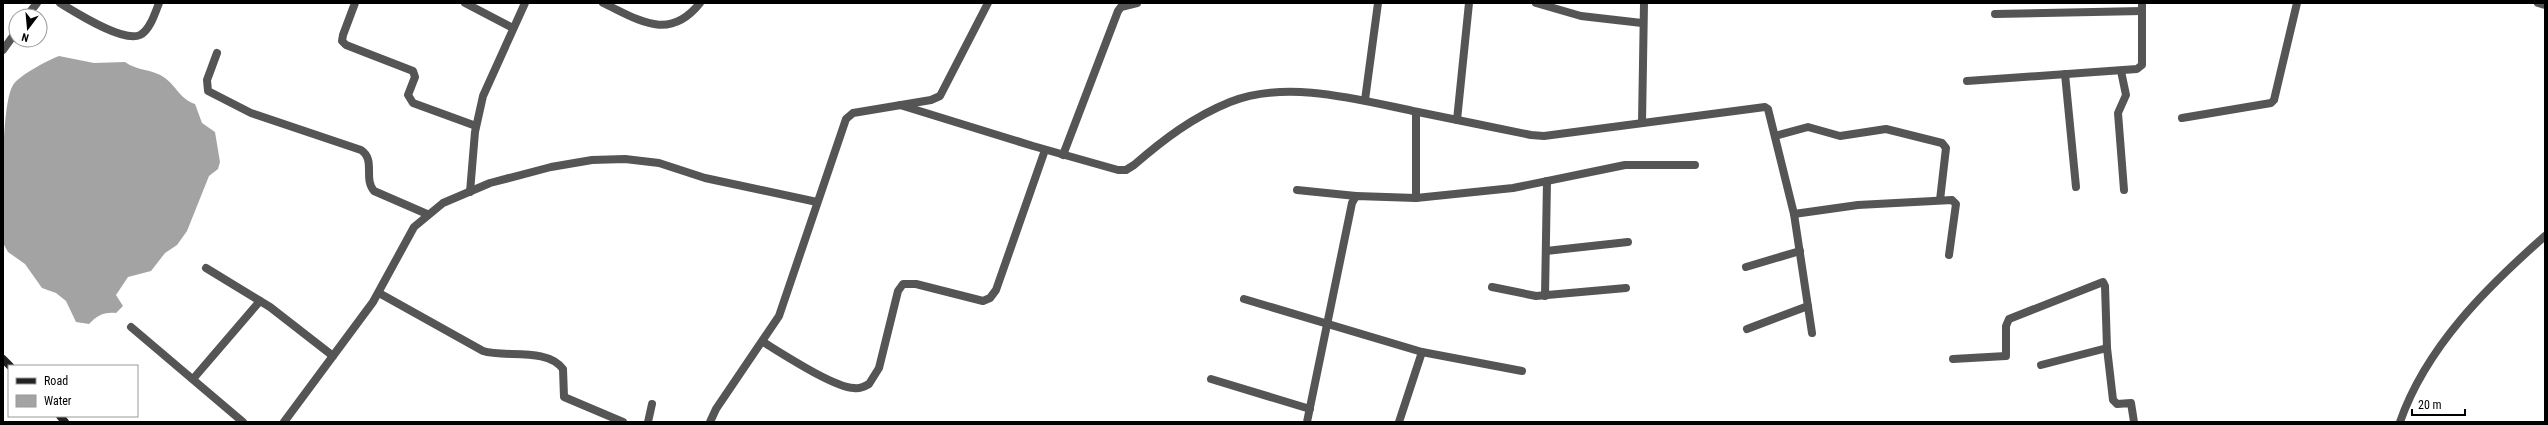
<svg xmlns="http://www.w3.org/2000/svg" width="2548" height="425" font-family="'Roboto Condensed',sans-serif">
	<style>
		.water { fill: #a3a3a3 }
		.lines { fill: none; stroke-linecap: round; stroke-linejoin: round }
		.street { stroke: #555; stroke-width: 8 }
		.secondary { stroke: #222; stroke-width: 8 }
	</style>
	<rect width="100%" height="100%" fill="#fff"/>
	<!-- water -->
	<path class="water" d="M59,56l35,7 31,-1c12,9 28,7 40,16 12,9 15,21 30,26l7,19 13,9 5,30 -2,7 -9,7 -22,55 -10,14 -12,8 -14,18 -23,6 -12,18 7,11 -7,7c-13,-1 -18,2 -27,11l-13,-2 -10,-21 -10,-8 -14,-5 -17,-24 -17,-12 -5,-9c0,-31 -3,-137 10,-158 7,-10 33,-24 46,-29z"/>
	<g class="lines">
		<!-- street -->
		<g class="street">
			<path d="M60,3c15,9 63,40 80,32 10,-5 15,-22 19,-32"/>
			<polyline points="355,3 343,35 342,41 346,45 413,71 415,77 408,95 413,103 476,126"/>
			<polyline points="465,3 513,28"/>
			<path d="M603,3c36,17 66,39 97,0"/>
			<polyline points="1536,3 1581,16 1642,23"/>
			<polyline points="2538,3 2545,5"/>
			<polyline points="1995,14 2142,11"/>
			<polyline points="27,16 37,3"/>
			<polyline points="3,50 16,32"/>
			<path d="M217,53l-10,27 1,11 43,22 110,37c15,10 2,28 13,41l53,23"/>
			<polyline points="2121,71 2126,95 2118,113 2124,190"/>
			<polyline points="2065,74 2076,187"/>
			<polyline points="1967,81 2137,69 2142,65 2142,3"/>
			<polyline points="1365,100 1378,3"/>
			<path d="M900,105l133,41 85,24h8l8,-5c30,-26 59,-48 96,-63 57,-23 130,-2 188,10 38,8 75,15 113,23l13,1 221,-29 3,2 26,105 18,119"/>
			<polyline points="2182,118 2271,103 2274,100 2297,3"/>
			<polyline points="1457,120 1469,3"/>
			<polyline points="1642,123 1644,3"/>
			<polyline points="1775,136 1808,127 1840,136 1886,129 1942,143 1946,148 1940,200"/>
			<polyline points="1063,155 1118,11 1121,7 1137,3"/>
			<polyline points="1297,190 1356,196"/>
			<polyline points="470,192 475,132 483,96 525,3"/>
			<polyline points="1416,198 1416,112"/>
			<polyline points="1794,214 1858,205 1952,200 1956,204 1949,255"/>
			<polyline points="1546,251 1628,242"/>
			<polyline points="1746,267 1800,251"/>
			<polyline points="206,268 270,307 333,356"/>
			<polyline points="1492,287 1536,296 1626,288"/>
			<path d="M379,293l104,58c22,7 64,-4 80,18l1,28 59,25"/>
			<polyline points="1545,296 1547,181"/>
			<polyline points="1244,299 1422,352 1522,371"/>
			<polyline points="131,327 243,422"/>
			<polyline points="1747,329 1808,306"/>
			<path d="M763,342c20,12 70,45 91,46 6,1 10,-1 15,-4l10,-16 19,-77 5,-7h13l67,17 7,-3 6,-8 49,-140"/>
			<polyline points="1953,359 2006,356 2006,326 2009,319 2103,282 2105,286 2107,348 2113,400 2117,404 2131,403 2134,422"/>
			<polyline points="2041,365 2107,348"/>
			<polyline points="193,379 260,301"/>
			<polyline points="1211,379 1310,409"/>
			<polyline points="284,422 373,302 414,227 443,203 490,183 551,167 592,160 625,159 659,163 705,178 817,202"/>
			<polyline points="648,422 652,404"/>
			<polyline points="710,422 716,409 779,316 846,119 853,113 931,100 940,96 988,3"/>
			<polyline points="1307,422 1352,203 1356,196 1416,198 1513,188 1625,165 1695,165"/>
			<polyline points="1399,422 1422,352"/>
			<path d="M2400,422c26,-75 87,-135 145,-186"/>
		</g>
		<!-- secondary -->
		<g class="secondary">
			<polyline points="3,359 10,366"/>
			<polyline points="60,416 65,422"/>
		</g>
	</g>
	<!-- border -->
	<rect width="2548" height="425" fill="none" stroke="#000000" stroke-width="8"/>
	<!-- legend -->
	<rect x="8" y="365" width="130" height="52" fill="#ffffff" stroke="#999999"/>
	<rect x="16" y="378" width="20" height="6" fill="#222222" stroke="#999999"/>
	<text x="44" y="385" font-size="12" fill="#000000">Road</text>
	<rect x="16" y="395" width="20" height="12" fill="#a3a3a3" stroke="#999999"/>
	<text x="44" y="405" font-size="12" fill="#000000">Water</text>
	<!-- north arrow -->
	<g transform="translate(28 28) rotate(196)"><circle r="19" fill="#ffffff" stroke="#999999"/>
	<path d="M0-3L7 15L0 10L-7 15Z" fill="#000000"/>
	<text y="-6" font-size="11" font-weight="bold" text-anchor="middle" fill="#000000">N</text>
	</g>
	<!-- scale -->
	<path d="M2412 409v6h53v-6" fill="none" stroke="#000000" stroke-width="2"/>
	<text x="2418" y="409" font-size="12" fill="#000000" stroke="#ffffff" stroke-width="3" paint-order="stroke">20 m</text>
</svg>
